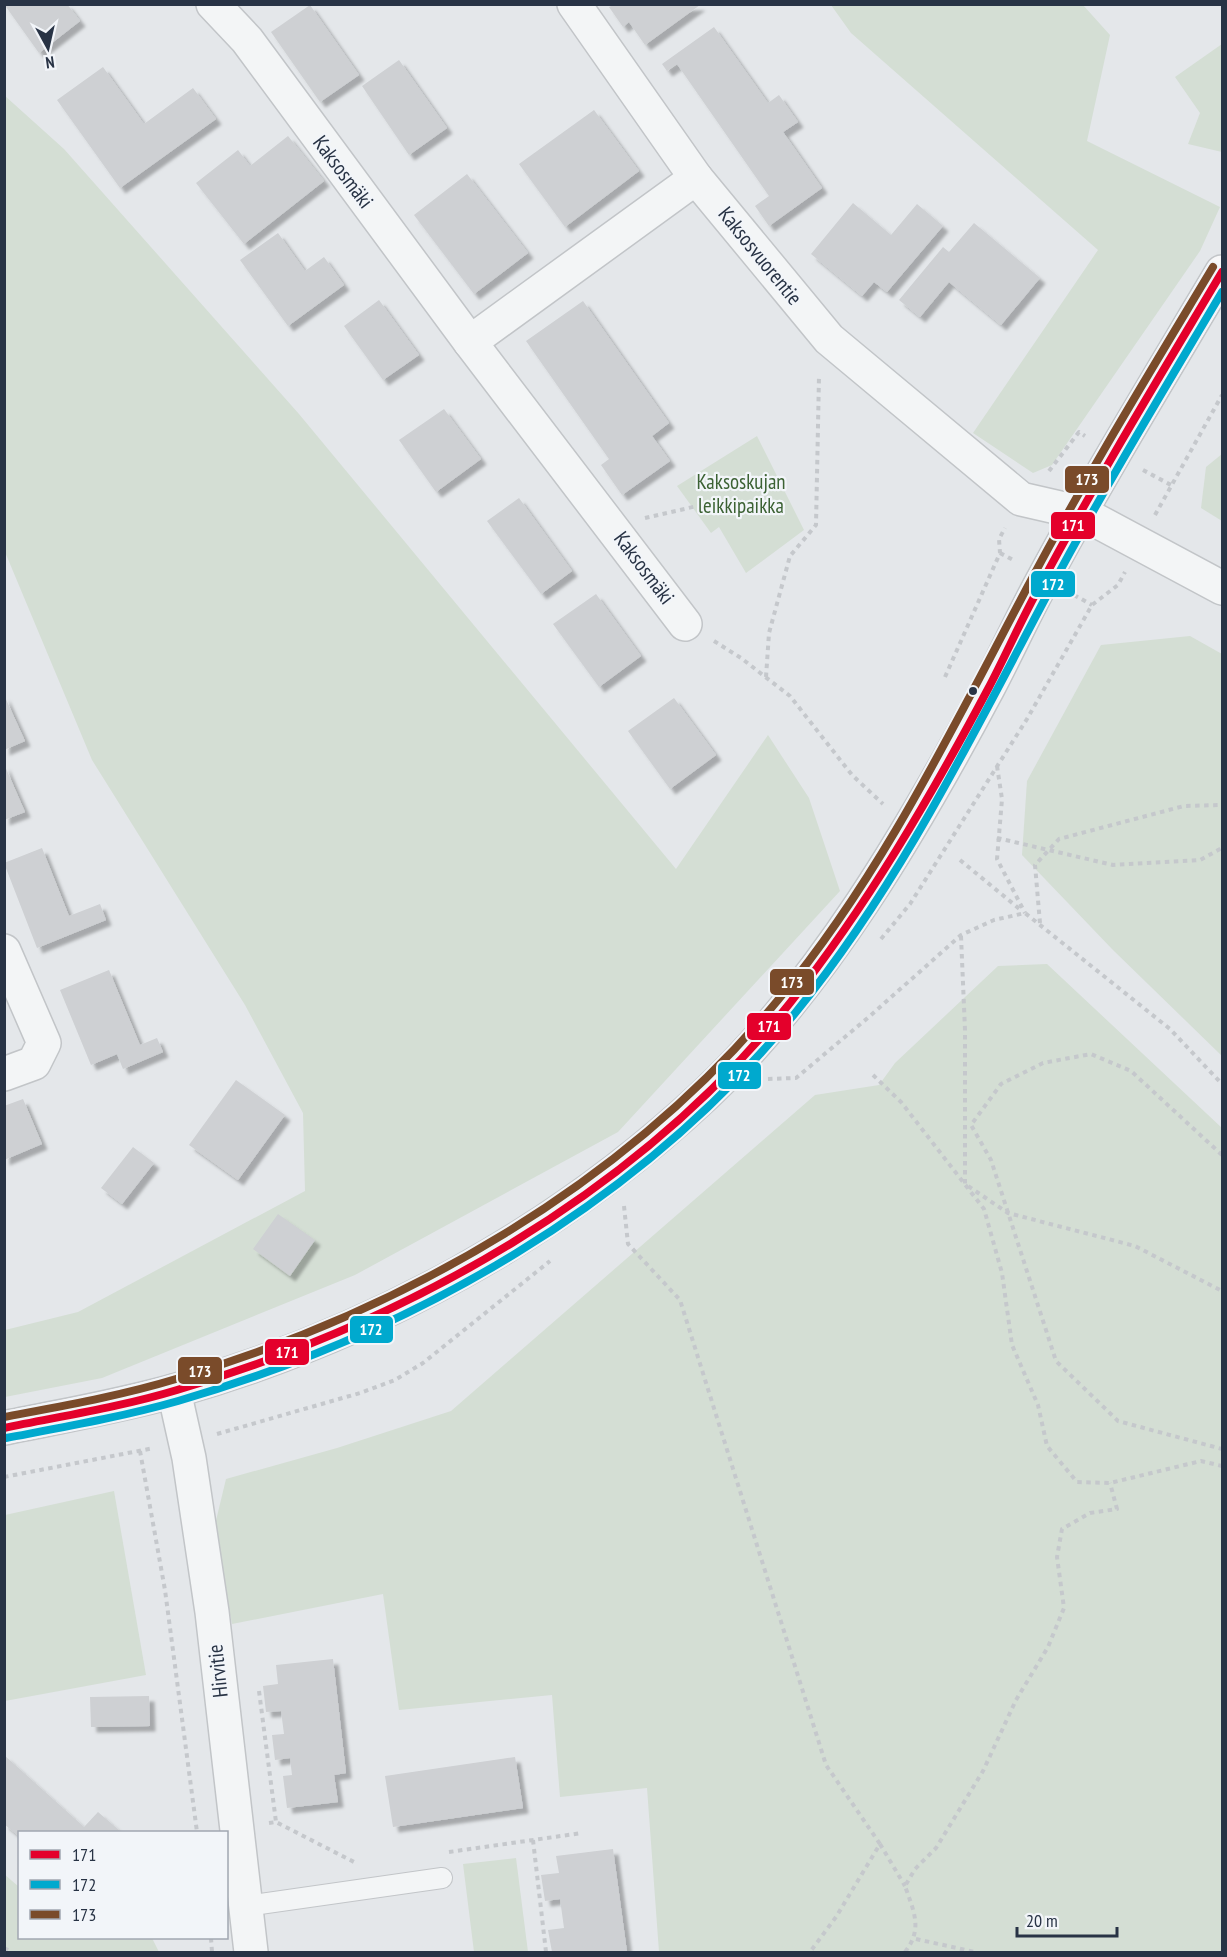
<svg xmlns="http://www.w3.org/2000/svg" width="1227" height="1957" font-family="'PT Sans Narrow',sans-serif">
	<style>
		.green { fill: #d4ded4 }
		.building { fill: #ced0d3; filter: url(#shadow) }
		.lines { fill: none; stroke-linecap: round; stroke-linejoin: round }
		.service-casing { stroke: #c2c5c8; stroke-width: 22 }
		.minor-casing { stroke: #c2c5c8; stroke-width: 36 }
		.secondary-casing { stroke: #c2c5c8; stroke-width: 36 }
		.path { stroke: #c5c8cc; stroke-width: 4; stroke-dasharray: 4.5 4.5; stroke-linecap: butt }
		.service { stroke: #f3f5f6; stroke-width: 20 }
		.minor { stroke: #f3f5f6; stroke-width: 33 }
		.secondary { stroke: #f7f7f8; stroke-width: 33 }
		.bus-1-casing { stroke: #f2f5f9; stroke-width: 12 }
		.bus-2-casing { stroke: #f2f5f9; stroke-width: 12 }
		.bus-3-casing { stroke: #f2f5f9; stroke-width: 12 }
		.bus-1 { stroke: #e4002b; stroke-width: 8 }
		.bus-2 { stroke: #00a9ce; stroke-width: 8 }
		.bus-3 { stroke: #7a4b2a; stroke-width: 8 }
		.bus-dot { fill: #283345; stroke: #f2f5f9; stroke-width: 2 }
		.labels { text-anchor: middle; stroke-width: 4.5; stroke-linejoin: round; paint-order: stroke }
		.street-label { font-size: 21px; fill: #283345; stroke: #f2f5f9 }
		.park-label { font-size: 21px; fill: #3c6234; stroke: #f2f5f9 }
		.line-badge { stroke: #f2f5f9; stroke-width: 2 }
		.badge-label { font-size: 16px; text-anchor: middle; font-weight: bold; fill: #fff }
	</style>
	<defs>
		<filter id="shadow"><feDropShadow dx="5.5" dy="5.5" stdDeviation="1.5" flood-color="#0004"/></filter>
	</defs>
	<rect width="100%" height="100%" fill="#e4e7ea"/>
	<!-- green -->
	<g class="green">
		<polygon points="831,5 1083,5 1110,35 1087,141 1220,207 1200,251 1052,465 1033,473 973,433 1098,250 851,33"/>
		<polygon points="1222,44 1222,152 1188,144 1200,113 1175,77"/>
		<polygon points="4,95 64,149 299,414 676,869 768,735 809,798 840,891 618,1132 355,1275 102,1378 5,1397 5,1330 78,1312 305,1191 303,1113 245,1005 92,760 5,552"/>
		<polygon points="757,436 804,530 746,573 719,527 711,533 677,486"/>
		<polygon points="1222,454 1222,521 1201,508 1206,467"/>
		<polygon points="1190,636 1222,654 1222,1056 1113,950 1022,855 1027,781 1101,645"/>
		<polygon points="1047,964 1222,1128 1222,1952 659,1952 647,1788 560,1797 552,1695 399,1710 383,1594 232,1624 213,1533 226,1479 337,1448 451,1411 815,1095 879,1085 895,1063 998,966"/>
		<polygon points="114,1491 146,1675 5,1701 5,1515"/>
		<polygon points="516,1858 528,1952 474,1952 463,1864"/>
		<polygon points="4,1874 19,1887 20,1938 152,1938 159,1952 5,1952"/>
	</g>
	<!-- building -->
	<g class="building">
		<polygon points="4,4 67,4 80,21 39,53"/>
		<polygon points="310,5 359,75 320,102 271,32"/>
		<polygon points="613,5 700,5 645,45 629,22 623,27 609,7"/>
		<polygon points="714,27 768,103 779,95 798,122 783,132 822,188 769,226 755,206 769,196 677,64 667,71 662,64"/>
		<polygon points="399,60 447,128 409,155 362,86"/>
		<polygon points="103,67 144,124 193,88 216,119 120,188 57,100"/>
		<polygon points="594,110 639,171 565,227 519,164"/>
		<polygon points="288,136 324,181 244,244 196,183 238,150 250,166"/>
		<polygon points="467,174 528,253 474,294 414,215"/>
		<polygon points="853,203 891,235 917,204 943,226 887,292 874,282 862,296 811,254"/>
		<polygon points="974,223 1040,278 1001,325 949,282 920,317 899,300 943,247 949,252"/>
		<polygon points="278,233 305,271 324,257 344,285 288,326 240,260"/>
		<polygon points="379,300 419,355 383,380 344,326"/>
		<polygon points="583,301 669,423 652,436 670,461 622,495 601,465 609,459 526,341"/>
		<polygon points="444,409 481,459 436,492 399,440"/>
		<polygon points="519,498 572,571 541,594 487,521"/>
		<polygon points="596,594 641,656 599,687 553,624"/>
		<polygon points="4,695 25,741 4,750"/>
		<polygon points="674,698 716,755 670,789 628,731"/>
		<polygon points="4,764 25,812 4,820"/>
		<polygon points="42,848 69,916 100,904 106,920 37,948 4,863"/>
		<polygon points="109,970 140,1045 157,1038 163,1052 123,1069 117,1054 91,1065 60,990"/>
		<polygon points="236,1080 285,1115 238,1180 189,1145"/>
		<polygon points="23,1099 42,1144 4,1160 4,1106"/>
		<polygon points="133,1147 154,1163 122,1204 101,1188"/>
		<polygon points="278,1214 315,1240 290,1276 253,1249"/>
		<polygon points="333,1659 346,1773 334,1775 338,1802 287,1808 283,1776 292,1775 290,1758 275,1760 272,1735 284,1734 281,1711 266,1712 263,1686 278,1684 276,1665"/>
		<polygon points="149,1696 150,1726 91,1727 90,1697"/>
		<polygon points="4,1755 84,1827 98,1812 120,1831 20,1832 20,1837 4,1824"/>
		<polygon points="515,1757 523,1808 393,1827 385,1776"/>
		<polygon points="613,1849 627,1952 552,1952 548,1930 564,1928 560,1899 545,1901 541,1875 559,1873 556,1856"/>
	</g>
	<g class="lines">
		<defs>
			<polyline id="service" points="246,1906 442,1878"/>
			<g id="minor">
				<polyline points="213,4 247,40 470,342 685,624"/>
				<polyline points="574,4 696,178 829,339 1021,499 1082,513 1222,588"/>
				<polyline points="470,342 696,178"/>
				<polyline points="4,951 44,1043 34,1063 4,1074"/>
				<polyline points="174,1391 189,1458 212,1612 251,1952"/>
			</g>
			<path id="secondary" d="M4,1428c58,-12 117,-22 173,-38 195,-56 381,-157 529,-296 115,-108 208,-267 282,-406 19,-36 36,-74 56,-110 56,-104 118,-205 178,-306"/>
		</defs>
		<!-- service casing -->
		<use href="#service" class="service-casing"/>
		<!-- minor casing -->
		<use href="#minor" class="minor-casing"/>
		<!-- secondary casing -->
		<use href="#secondary" class="secondary-casing"/>
		<!-- path -->
		<g class="path">
			<polyline points="1143,470 1171,485"/>
			<polyline points="1049,471 1079,432 1085,436"/>
			<polyline points="1155,515 1222,395"/>
			<polyline points="645,518 719,501"/>
			<polyline points="1000,553 1015,561"/>
			<polyline points="1074,595 1092,605"/>
			<polyline points="714,641 741,658 790,696 852,775 883,804"/>
			<polyline points="766,677 769,633 790,556 816,525 819,376"/>
			<polyline points="945,677 1000,553 999,539 1005,528"/>
			<polyline points="997,766 1002,799 997,859 1025,913"/>
			<polyline points="997,838 1113,865 1200,860 1222,848"/>
			<polyline points="960,860 1022,911"/>
			<polyline points="1040,923 1035,865 1059,839 1184,806 1222,805"/>
			<polyline points="961,936 965,1030 965,1184 1008,1213 1135,1246 1222,1291"/>
			<polyline points="881,939 910,904 1027,719 1092,605 1118,585 1125,572"/>
			<polyline points="873,1075 901,1102 984,1209 1002,1273 1012,1345 1038,1405 1047,1446 1077,1482 1110,1483 1201,1461 1222,1466"/>
			<polyline points="768,1079 796,1078 870,1016 961,935 994,920 1025,913 1170,1029 1222,1084"/>
			<polyline points="1222,1155 1131,1071 1091,1054 1043,1063 1001,1084 971,1125 991,1160 1056,1361 1118,1421 1222,1449"/>
			<polyline points="624,1206 628,1244 680,1300 826,1765 880,1844 836,1917 810,1952"/>
			<polyline points="217,1434 360,1393 395,1380 423,1363 550,1261"/>
			<polyline points="140,1451 165,1590 197,1832"/>
			<polyline points="4,1477 154,1448"/>
			<polyline points="259,1691 276,1822"/>
			<polyline points="269,1823 276,1822 354,1862"/>
			<polyline points="533,1840 546,1952"/>
			<polyline points="880,1844 905,1886"/>
			<polyline points="449,1852 582,1833"/>
			<polyline points="211,1938 212,1952"/>
			<polyline points="916,1939 975,1952"/>
			<polyline points="4,1948 12,1952"/>
			<path d="M905,1952c18,-23 9,-40 0,-66l10,-17 21,-21 47,-77 33,-71 32,-53 16,-39 -7,-51 5,-28 28,-16 27,-4 -7,-26"/>
		</g>
		<!-- service -->
		<use href="#service" class="service"/>
		<!-- minor -->
		<use href="#minor" class="minor"/>
		<!-- secondary -->
		<use href="#secondary" class="secondary"/>
		<defs>
			<path id="bus-1" d="M4,1428c58,-12 117,-21 173,-38 232,-69 460,-196 613,-387 77,-97 140,-205 198,-314 18,-34 33,-69 52,-103 57,-107 120,-210 182,-314"/>
			<path id="bus-2" d="M6,1438c58,-11 116,-21 172,-37 235,-68 463,-198 618,-389 103,-127 174,-272 250,-415 55,-104 116,-204 176,-305"/>
			<path id="bus-3" d="M4,1417c58,-11 116,-21 172,-38 229,-69 448,-193 602,-379 104,-125 174,-271 250,-414 57,-108 122,-214 185,-319"/>
		</defs>
		<!-- bus-1 casing -->
		<use href="#bus-1" class="bus-1-casing"/>
		<!-- bus-2 casing -->
		<use href="#bus-2" class="bus-2-casing"/>
		<!-- bus-3 casing -->
		<use href="#bus-3" class="bus-3-casing"/>
		<!-- bus-1 -->
		<use href="#bus-1" class="bus-1"/>
		<!-- bus-2 -->
		<use href="#bus-2" class="bus-2"/>
		<!-- bus-3 -->
		<use href="#bus-3" class="bus-3"/>
	</g>
	<!-- markers -->
	<circle class="bus-dot" cx="973" cy="691" r="5"/>
	<g class="labels">
		<!-- street labels -->
		<g class="street-label">
			<text transform="translate(343 172) rotate(53)" y="7">Kaksosmäki</text>
			<text transform="translate(760 256) rotate(51)" y="7">Kaksosvuorentie</text>
			<text transform="translate(644 568) rotate(53)" y="7">Kaksosmäki</text>
			<text transform="translate(218 1671) rotate(-96)" y="7">Hirvitie</text>
		</g>
		<!-- park labels -->
		<g class="park-label">
			<text x="741" y="489">Kaksoskujan<tspan x="741" dy="24">leikkipaikka</tspan></text>
		</g>
	</g>
	<g class="line-badge">
		<rect x="1064" y="465" width="46" height="29" rx="6" fill="#7a4b2a"/>
		<rect x="1050" y="511" width="46" height="29" rx="6" fill="#e4002b"/>
		<rect x="1030" y="570" width="46" height="28" rx="6" fill="#00a9ce"/>
		<rect x="769" y="968" width="46" height="28" rx="6" fill="#7a4b2a"/>
		<rect x="746" y="1012" width="46" height="29" rx="6" fill="#e4002b"/>
		<rect x="717" y="1061" width="45" height="29" rx="6" fill="#00a9ce"/>
		<rect x="349" y="1315" width="45" height="29" rx="6" fill="#00a9ce"/>
		<rect x="264" y="1338" width="46" height="28" rx="6" fill="#e4002b"/>
		<rect x="177" y="1356" width="46" height="29" rx="6" fill="#7a4b2a"/>
	</g>
	<g class="badge-label">
		<text x="1087" y="485">173</text>
		<text x="1073" y="531">171</text>
		<text x="1053" y="590">172</text>
		<text x="792" y="988">173</text>
		<text x="769" y="1032">171</text>
		<text x="739" y="1081">172</text>
		<text x="371" y="1335">172</text>
		<text x="287" y="1358">171</text>
		<text x="200" y="1377">173</text>
	</g>
	<!-- border -->
	<rect width="1227" height="1957" fill="none" stroke="#283345" stroke-width="12"/>
	<!-- legend -->
	<rect x="18" y="1831" width="210" height="108" fill="#f2f5f9" stroke="#a1a7b1" stroke-width="1.5"/>
	<rect x="30" y="1850" width="30" height="9" fill="#e4002b" stroke="#a1a7b1" stroke-width="1.5"/>
	<text x="72" y="1861" font-size="18" fill="#283345">171</text>
	<rect x="30" y="1880" width="30" height="9" fill="#00a9ce" stroke="#a1a7b1" stroke-width="1.5"/>
	<text x="72" y="1891" font-size="18" fill="#283345">172</text>
	<rect x="30" y="1910" width="30" height="9" fill="#7a4b2a" stroke="#a1a7b1" stroke-width="1.5"/>
	<text x="72" y="1921" font-size="18" fill="#283345">173</text>
	<!-- north arrow -->
	<g transform="translate(48 48) rotate(172)" stroke="#f2f5f9" stroke-width="4.5" paint-order="stroke">
	<path d="M0-4.5L10 22L0 15L-10 22Z" fill="#283345"/>
	<text y="-9" font-size="16" font-weight="bold" text-anchor="middle" fill="#283345">N</text>
	</g>
	<!-- scale -->
	<path d="M1017 1927v9h100v-9" fill="none" stroke="#283345" stroke-width="3"/>
	<text x="1026" y="1927" font-size="18" fill="#283345" stroke="#f2f5f9" stroke-width="4.5" paint-order="stroke">20 m</text>
</svg>
